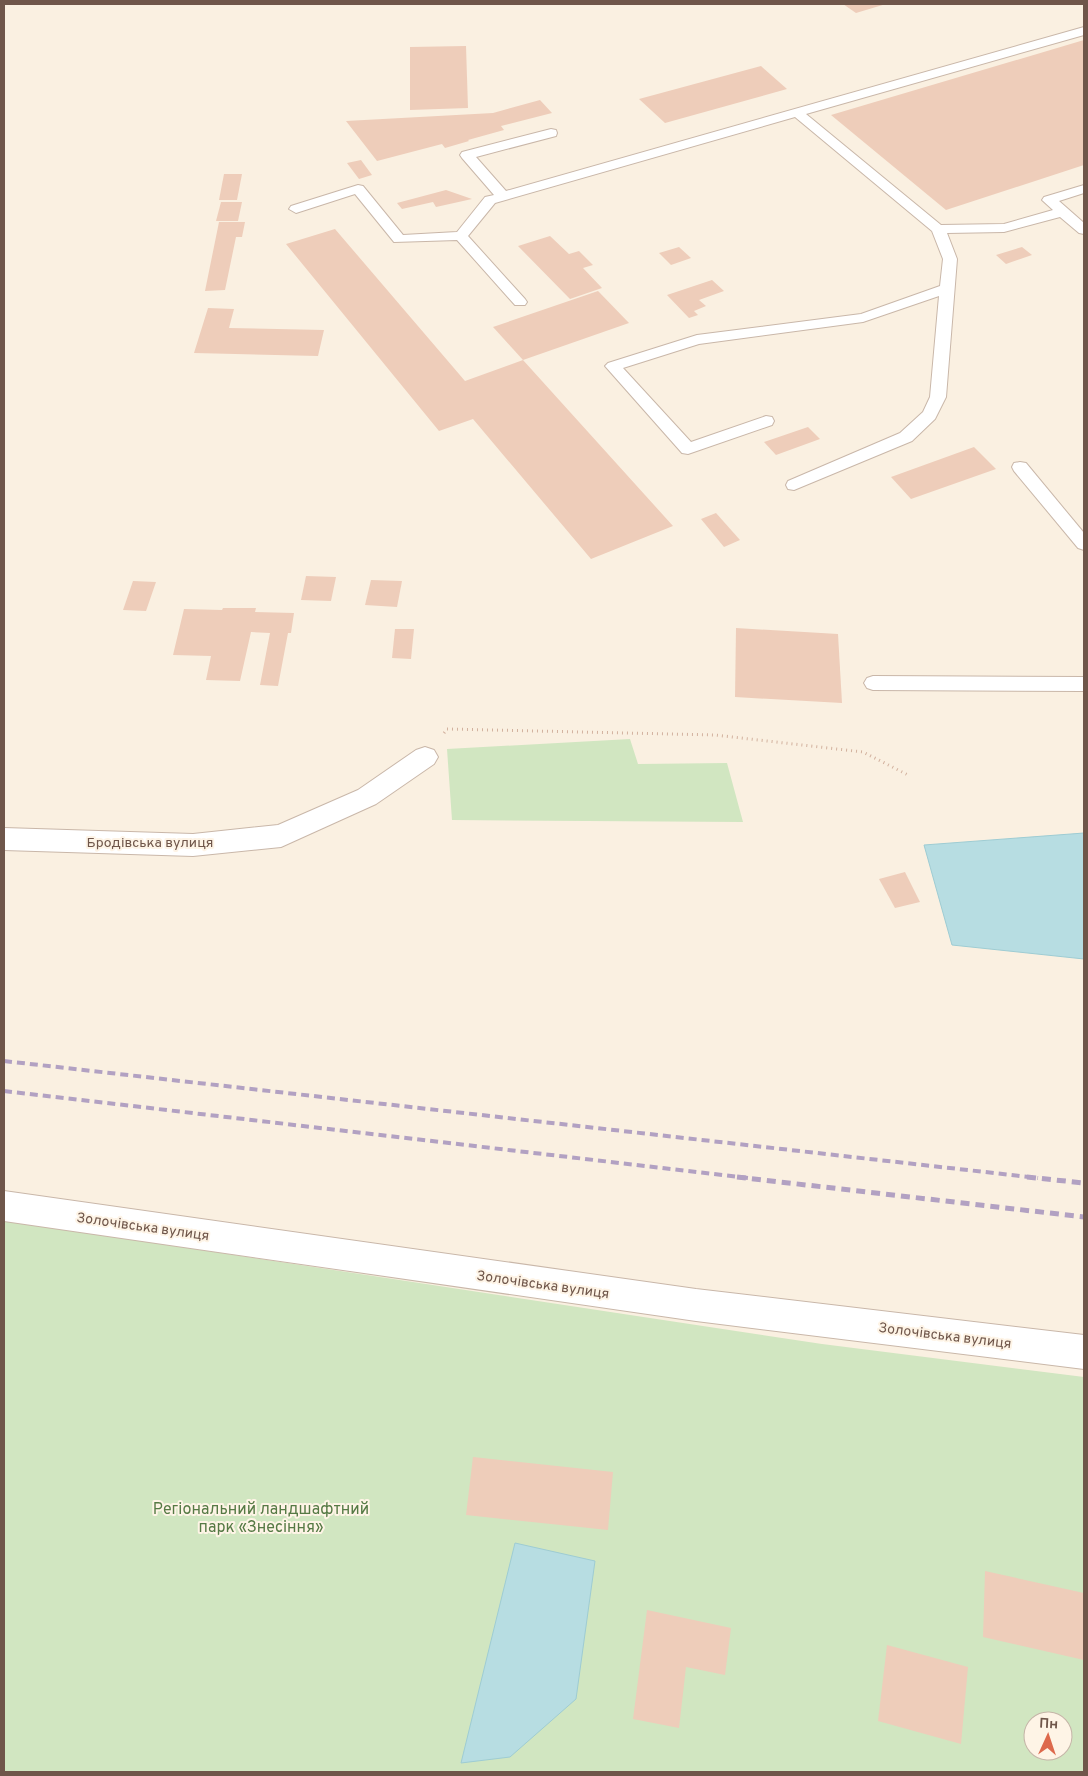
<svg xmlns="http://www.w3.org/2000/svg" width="1088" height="1776" font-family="Overpass,sans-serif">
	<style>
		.green { fill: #d1e6c1; fill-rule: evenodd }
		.water { fill: #b7dde2; stroke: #9eccd3 }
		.building { fill: #eecdba }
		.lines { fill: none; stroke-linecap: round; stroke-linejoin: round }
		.lane-casing { stroke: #c9b7a9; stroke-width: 2 }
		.street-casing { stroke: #c9b7a9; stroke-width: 2 }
		.path { stroke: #d2b19e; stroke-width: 3; stroke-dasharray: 1 4; stroke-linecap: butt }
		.lane { fill: #fff; fill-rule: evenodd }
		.street { fill: #fff; fill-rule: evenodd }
		.rail-far1 { stroke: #b2a1c2; stroke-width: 4; stroke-dasharray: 8 5; stroke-linecap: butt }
		.rail { stroke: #b2a1c2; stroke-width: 5; stroke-dasharray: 9 6; stroke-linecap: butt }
		.labels { text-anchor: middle; stroke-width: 4; stroke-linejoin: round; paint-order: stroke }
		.street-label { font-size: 14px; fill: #6f564a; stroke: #fef4e6 }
		.near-park-label { font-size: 16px; fill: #567a45; stroke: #fef4e6 }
	</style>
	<rect width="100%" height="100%" fill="#faf0e1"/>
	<!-- green -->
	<g class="green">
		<polygon points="630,739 638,764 727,763 743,822 452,820 447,749"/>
		<path d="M4,1220l818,124 262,33v395h-1080zM1033,1721h30v30h-30z"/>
	</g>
	<!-- water -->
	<g class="water">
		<polygon points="1084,833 1084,959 952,945 924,845"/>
		<polygon points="515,1543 595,1561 576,1699 510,1757 461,1763"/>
	</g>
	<!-- building -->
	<g class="building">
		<polygon points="843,4 886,4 856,13"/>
		<polygon points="1084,40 1084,165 946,210 831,115"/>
		<polygon points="466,46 468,108 410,110 410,47"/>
		<polygon points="761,66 787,89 665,123 639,99"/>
		<polygon points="540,100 552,113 501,126 504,130 468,140 469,141 445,148 442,144 377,161 346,121 493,113"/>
		<polygon points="361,160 372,175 359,179 347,163"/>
		<polygon points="224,174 242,174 237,200 219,200"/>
		<polygon points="446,190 472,199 436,207 433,202 402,209 397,203"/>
		<polygon points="221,202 242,202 238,221 216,221"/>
		<polygon points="219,222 245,222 242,237 236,237 225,290 205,291"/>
		<polygon points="335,229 465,381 523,360 673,526 591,559 473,419 439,431 286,244"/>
		<polygon points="550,236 569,254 579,251 593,265 583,268 602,288 570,299 518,246"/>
		<polygon points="679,247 691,258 671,265 659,253"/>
		<polygon points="1022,247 1032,255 1006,264 996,255"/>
		<polygon points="712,280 724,291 699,300 706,306 694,311 698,315 689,318 667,295"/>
		<polygon points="598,291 629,323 523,360 493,327"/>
		<polygon points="208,308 234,309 229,328 324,330 318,356 194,353"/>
		<polygon points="808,427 820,439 776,455 764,442"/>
		<polygon points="974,447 996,469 911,499 891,477"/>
		<polygon points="716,513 740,540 724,547 701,519"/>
		<polygon points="306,576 336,577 331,601 301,600"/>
		<polygon points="371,580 402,581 397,607 365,605"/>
		<polygon points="133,581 156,582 146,611 123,610"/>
		<polygon points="223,608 256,608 255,612 294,613 291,633 288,633 278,686 260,685 270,633 251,632 240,681 206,680 211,656 173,655 184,609 222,610"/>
		<polygon points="736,628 838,634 842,703 735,697"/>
		<polygon points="395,629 414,629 411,659 392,658"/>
		<polygon points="905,872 920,902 895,908 879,879"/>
		<polygon points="473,1457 613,1472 608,1530 466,1515"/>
		<polygon points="985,1571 1084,1593 1084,1660 983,1637"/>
		<polygon points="647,1610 731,1628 725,1675 686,1667 679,1728 633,1719"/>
		<polygon points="887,1645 968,1667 961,1744 878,1721"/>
	</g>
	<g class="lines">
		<defs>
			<g id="lane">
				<polygon points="1084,27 1084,35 806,114 941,225 1004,224 1053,210 1042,200 1044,197 1084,185 1084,193 1059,201 1084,223 1084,234 1079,233 1060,217 1004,232 947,233 957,259 946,397 935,419 912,441 794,490 788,489 786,485 788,481 900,433 923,412 930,397 939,296 863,322 699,344 623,368 691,442 766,416 772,417 774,421 772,425 688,454 682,453 605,366 608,363 697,335 861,314 940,286 943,259 932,231 795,117 495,203 468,236 525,299 527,302 525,305 515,305 457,240 394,242 355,194 296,213 289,209 291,206 358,185 363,186 403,235 457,232 485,197 494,195 462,158 460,155 462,152 551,129 556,130 557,133 556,136 476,157 506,191"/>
				<polygon points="1020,462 1026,463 1084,533 1084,550 1078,548 1014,471 1012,467 1014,463"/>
				<polygon points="873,676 1084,677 1084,691 873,690 867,688 864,683 867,678"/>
			</g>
			<g id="street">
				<polygon points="425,747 434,750 438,757 434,764 376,804 281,847 193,856 4,850 4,828 193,834 278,825 358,790 416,750"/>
				<polygon points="4,1191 696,1289 1084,1335 1084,1369 696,1321 4,1221"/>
			</g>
		</defs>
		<!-- lane casing -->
		<use href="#lane" class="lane-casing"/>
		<!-- street casing -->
		<use href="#street" class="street-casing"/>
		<!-- path -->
		<polyline class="path" points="444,733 447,729 715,735 863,752 908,775"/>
		<!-- lane -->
		<use href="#lane" class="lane"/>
		<!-- street -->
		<use href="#street" class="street"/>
		<!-- rail-far1 -->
		<g class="rail-far1">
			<polyline points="4,1061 1038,1178"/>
			<polyline points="4,1091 748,1178"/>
		</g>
		<!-- rail -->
		<g class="rail">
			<polyline points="737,1177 1084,1217"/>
			<polyline points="1027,1177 1084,1183"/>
		</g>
	</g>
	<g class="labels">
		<!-- street labels -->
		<g class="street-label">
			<text x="150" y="847">Бродівська вулиця</text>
			<text transform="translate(143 1226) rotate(8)" y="5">Золочівська вулиця</text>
			<text transform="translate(543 1284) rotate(8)" y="5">Золочівська вулиця</text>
			<text transform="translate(945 1335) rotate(7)" y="5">Золочівська вулиця</text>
		</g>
		<!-- near-park labels -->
		<g class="near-park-label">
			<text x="261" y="1514">Регіональний ландшафтний<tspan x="261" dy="18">парк «Знесіння»</tspan></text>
		</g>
	</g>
	<!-- border -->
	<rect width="1088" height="1776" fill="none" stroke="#6f564a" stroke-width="10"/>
	<!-- north arrow -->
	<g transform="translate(1048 1736) rotate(3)"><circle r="24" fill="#fef4e6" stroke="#c5b5a8"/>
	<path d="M0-4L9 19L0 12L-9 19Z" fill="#dd694c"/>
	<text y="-8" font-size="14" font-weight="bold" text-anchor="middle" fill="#6f564a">Пн</text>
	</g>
</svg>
